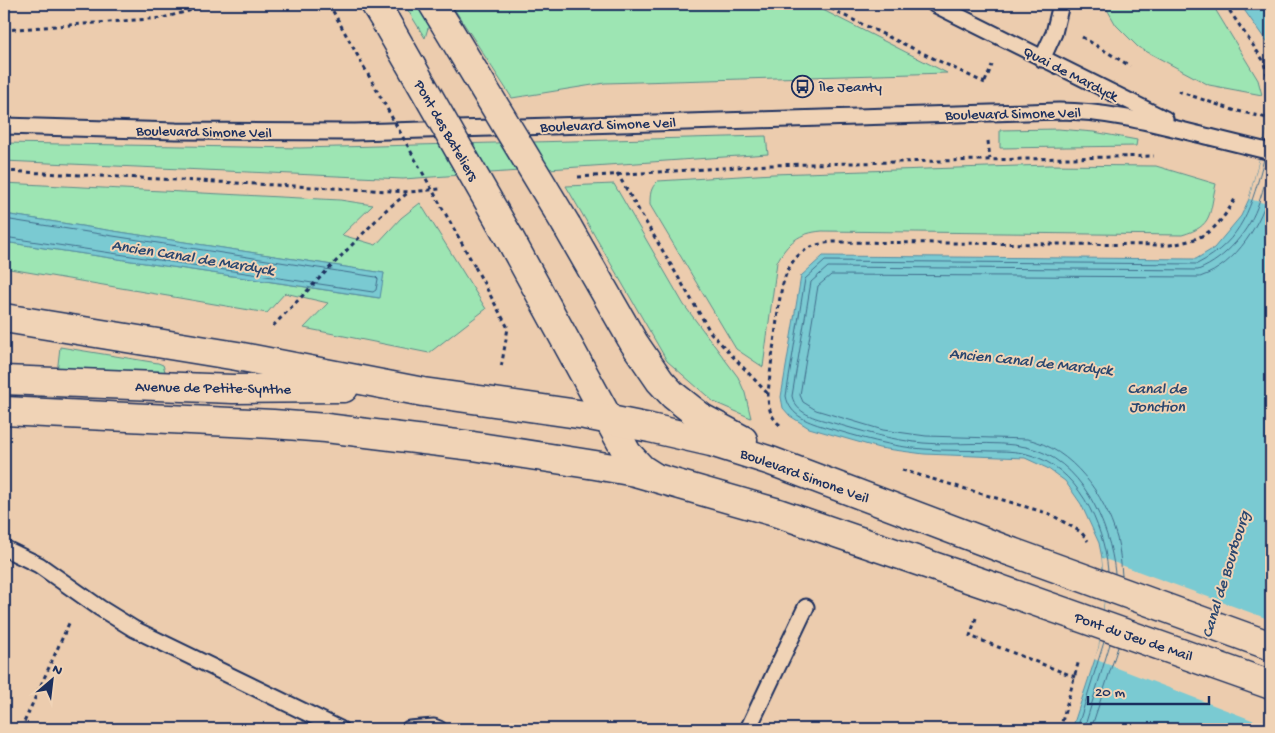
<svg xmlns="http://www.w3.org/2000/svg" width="1275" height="733" font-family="'Gochi Hand',sans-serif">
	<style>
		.green { fill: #9de5b3; stroke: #5c8a88 }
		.water { fill: #7acad2; stroke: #548ca4 }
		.pier { fill: #ecccae }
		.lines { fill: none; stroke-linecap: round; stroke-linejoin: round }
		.shore { stroke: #416d8c; stroke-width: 1 }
		.lane-casing { stroke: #1b2f5e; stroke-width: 19 }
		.secondary-casing { stroke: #1b2f5e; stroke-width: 31 }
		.path { stroke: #1b2f5e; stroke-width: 3; stroke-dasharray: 4 4; stroke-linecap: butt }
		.lane { stroke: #f0d3b6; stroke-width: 15 }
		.secondary { stroke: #f0d3b6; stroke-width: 28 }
		.lane-bridge-casing { stroke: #1b2f5e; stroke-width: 19; stroke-linecap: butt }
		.secondary-bridge-casing { stroke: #1b2f5e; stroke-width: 31; stroke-linecap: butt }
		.path-bridge { stroke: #1b2f5e; stroke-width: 3; stroke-dasharray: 4 4; stroke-linecap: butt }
		.lane-bridge { stroke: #f0d3b6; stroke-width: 15 }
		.secondary-bridge { stroke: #f0d3b6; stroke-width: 28 }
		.labels { text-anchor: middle; stroke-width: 4; stroke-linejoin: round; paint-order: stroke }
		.street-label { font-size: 15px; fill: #1b2f5e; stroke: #f0d3b6 }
		.poi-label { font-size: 15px; fill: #1b2f5e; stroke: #f0d3b6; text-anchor: start }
		.water-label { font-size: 16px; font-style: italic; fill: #29466f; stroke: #f0d3b6 }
	</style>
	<rect width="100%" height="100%" fill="#ecccae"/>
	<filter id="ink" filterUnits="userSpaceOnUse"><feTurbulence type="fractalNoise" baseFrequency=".02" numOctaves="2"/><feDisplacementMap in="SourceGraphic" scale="10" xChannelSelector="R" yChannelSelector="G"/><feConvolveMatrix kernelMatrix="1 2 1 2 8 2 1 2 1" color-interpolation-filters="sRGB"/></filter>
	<g filter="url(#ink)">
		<!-- green -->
		<g class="green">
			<polygon points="404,4 422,4 432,28 428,28 425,38"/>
			<polygon points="451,4 814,4 823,10 947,73 605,83 512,98"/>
			<polygon points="1104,4 1212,4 1258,80 1262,95 1209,85 1138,47 1116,25"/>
			<polygon points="1058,129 1094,132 1137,140 1136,146 1000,148 1000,130"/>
			<polygon points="766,136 768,154 403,179 4,161 4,143 300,148"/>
			<path d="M1049,165l107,1 60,18c-7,29 -2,42 -34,51l-360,-4c-23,2 -34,11 -45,31l-14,105 -27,-18 -86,-144c0,-10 0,-17 8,-24l115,-7z"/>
			<polygon points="4,183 340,200 373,205 342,235 376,245 401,218 420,203 486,309 429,353 304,328 328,303 285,293 267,313 4,268 4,242 379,298 384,273 4,214"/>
			<polygon points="614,184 684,305 738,377 745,393 751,418 714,402 667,361 566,186"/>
			<polygon points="60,347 158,363 163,365 165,371 163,375 57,373"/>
		</g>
		<!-- water -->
		<g class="water">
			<polygon points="1240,4 1271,4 1271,48"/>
			<polygon points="1271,115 1271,714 1263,729 1072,729 1099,647 1105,597 1102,558 1099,543 1081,504 1065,481 1047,468 1025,458 924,454 879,448 809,428 790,416 783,408 781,397 801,276 823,256 1196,259 1214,248 1241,216 1249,199"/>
			<polygon points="4,214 384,273 380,298 4,242"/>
		</g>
		<!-- pier -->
		<g class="pier">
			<polygon points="1271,115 1271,205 1249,199"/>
			<polygon points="1102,558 1271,620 1271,714 1265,725 1094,659 1099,647 1105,597"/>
		</g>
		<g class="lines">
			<!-- shore -->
			<g class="shore">
				<polyline points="4,219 376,277 378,279 376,290 373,292 4,237"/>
				<path d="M1108,571c-4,-47 -31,-105 -81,-117 -11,-3 -23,-3 -34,-3 -23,-1 -46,0 -69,-2 -33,-2 -64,-12 -96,-21 -19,-6 -38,-11 -42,-32l19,-117 20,-18 372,3c46,-23 55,-59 67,-105"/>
				<path d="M1115,573c-5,-49 -34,-115 -89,-126 -33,-7 -69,-1 -103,-4 -32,-3 -62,-12 -93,-21 -15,-4 -34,-8 -38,-26l19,-114 17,-15 370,3c28,-11 52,-40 61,-68 5,-14 8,-28 12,-41"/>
				<path d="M1122,576c-1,-13 -2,-26 -5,-38 -13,-44 -44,-89 -90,-99l-101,-3 -43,-6 -67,-20 -13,-8 -3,-7 18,-109 13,-11 369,2c38,-13 61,-54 71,-90"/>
				<polyline points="1077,729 1104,642"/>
				<polyline points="1084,729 1110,644"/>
				<polyline points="1091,729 1118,647"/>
			</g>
			<defs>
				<g id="lane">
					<polyline points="934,4 1165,119"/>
					<polyline points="1042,59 1054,33 1061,4"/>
					<path d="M4,126l172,5 179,1 704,-21c52,0 101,14 151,26"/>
					<polyline points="4,548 39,565 100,608 134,629 340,729"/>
					<polyline points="409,729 434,727 439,729"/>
					<polyline points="748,729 806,607"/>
				</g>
				<g id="secondary">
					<polyline points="375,4 386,22"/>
					<polyline points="433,4 447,27"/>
					<polyline points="567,226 634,343 660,381 673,395 702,418 743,440"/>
					<polyline points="509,237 627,453 642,469 653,476"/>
					<polyline points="4,318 237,356 423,392 585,415 650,428 711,442 771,461 1009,551"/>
					<polyline points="4,380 233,389 344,388"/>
					<polyline points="4,411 273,424 326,428 473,446 595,465 635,472 775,512 997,588"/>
				</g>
			</defs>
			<!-- lane casing -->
			<use href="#lane" class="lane-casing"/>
			<!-- secondary casing -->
			<use href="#secondary" class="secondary-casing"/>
			<!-- path -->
			<g class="path">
				<polyline points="824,4 841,14 985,83"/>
				<polyline points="1225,4 1263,60 1270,84 1267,97"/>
				<polyline points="4,30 162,18 189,11 203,4"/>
				<polyline points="1082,37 1130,66"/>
				<polyline points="985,82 992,65"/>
				<polyline points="1178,91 1236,111"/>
				<polyline points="988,141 990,159"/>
				<polyline points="4,171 410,192 440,189"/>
				<polyline points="617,173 711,333 768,394"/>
				<polyline points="578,177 769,165 1154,156"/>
				<polyline points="475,267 508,328 501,368"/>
				<polyline points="273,326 386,210 409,192"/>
				<path d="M780,425c-10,-8 -12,-19 -12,-31 2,-22 5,-44 8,-66 5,-40 6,-83 58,-86l336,3c36,-6 47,-15 65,-46"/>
				<polyline points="902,470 1050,514 1081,532 1088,541"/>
				<polyline points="976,618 970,636 1075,677"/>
				<polyline points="21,729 70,621"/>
				<polyline points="1060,729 1079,660"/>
			</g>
			<!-- lane -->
			<use href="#lane" class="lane"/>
			<!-- secondary -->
			<use href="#secondary" class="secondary"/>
			<defs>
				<polyline id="lane-bridge" points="1210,137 1271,152"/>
				<g id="secondary-bridge">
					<polyline points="386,22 509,237"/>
					<polyline points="447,27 567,226"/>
					<polyline points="1009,551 1271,646"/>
					<polyline points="997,588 1271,685"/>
				</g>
			</defs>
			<!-- lane-bridge casing -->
			<use href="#lane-bridge" class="lane-bridge-casing"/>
			<!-- secondary-bridge casing -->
			<use href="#secondary-bridge" class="secondary-bridge-casing"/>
			<!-- path-bridge -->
			<g class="path-bridge">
				<polyline points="329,4 475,267"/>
				<polyline points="1238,111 1271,119"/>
			</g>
			<!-- lane-bridge -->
			<use href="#lane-bridge" class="lane-bridge"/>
			<!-- secondary-bridge -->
			<use href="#secondary-bridge" class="secondary-bridge"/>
		</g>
	</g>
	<!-- icons -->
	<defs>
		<symbol id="bus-ring" viewBox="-11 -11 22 22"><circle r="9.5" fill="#f0d3b6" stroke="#1b2f5e" stroke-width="1.5"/><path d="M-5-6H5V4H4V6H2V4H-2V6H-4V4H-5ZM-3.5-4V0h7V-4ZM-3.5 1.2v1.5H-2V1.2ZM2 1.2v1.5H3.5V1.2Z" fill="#1b2f5e"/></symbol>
	</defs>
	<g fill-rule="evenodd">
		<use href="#bus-ring" x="790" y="74" width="25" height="25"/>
	</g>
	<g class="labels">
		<!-- street labels -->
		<g class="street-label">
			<text transform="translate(1071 73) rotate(27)" y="5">Quai de Mardyck</text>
			<text transform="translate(1013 113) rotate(-1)" y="5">Boulevard Simone Veil</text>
			<text transform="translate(608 124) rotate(-2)" y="5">Boulevard Simone Veil</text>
			<text transform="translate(447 130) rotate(60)" y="5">Pont des Bateliers</text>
			<text transform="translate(204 131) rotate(1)" y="5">Boulevard Simone Veil</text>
			<text transform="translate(213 387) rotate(1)" y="5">Avenue de Petite-Synthe</text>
			<text transform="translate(805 475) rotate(20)" y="5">Boulevard Simone Veil</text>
			<text transform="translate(1134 636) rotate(19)" y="5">Pont du Jeu de Mail</text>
		</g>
		<!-- poi labels -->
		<g class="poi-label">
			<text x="819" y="91">Île Jeanty</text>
		</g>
		<!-- water labels -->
		<g class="water-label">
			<text transform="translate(193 256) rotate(9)" y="6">Ancien Canal de Mardyck</text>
			<text transform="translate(1031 360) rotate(6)" y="6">Ancien Canal de Mardyck</text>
			<text x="1157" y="393">Canal de<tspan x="1157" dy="18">Jonction</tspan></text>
			<text transform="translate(1224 574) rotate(-73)" y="6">Canal de Bourbourg</text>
		</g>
	</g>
	<!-- margin -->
	<rect width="1275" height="733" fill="none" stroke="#f0d3b6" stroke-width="20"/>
	<rect x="10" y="10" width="1255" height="713" fill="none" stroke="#1b2f5e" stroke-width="2" filter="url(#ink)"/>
	<!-- north arrow -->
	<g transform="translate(52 680) rotate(28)" stroke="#f0d3b6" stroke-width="4" paint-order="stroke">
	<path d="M0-4L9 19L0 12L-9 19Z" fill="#1b2f5e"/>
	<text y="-8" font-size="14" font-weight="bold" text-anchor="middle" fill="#1b2f5e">N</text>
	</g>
	<!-- scale -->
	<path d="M1088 696v8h121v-8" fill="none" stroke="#1b2f5e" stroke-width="2.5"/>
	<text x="1095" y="696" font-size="15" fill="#1b2f5e" stroke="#f0d3b6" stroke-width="4" paint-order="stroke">20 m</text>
</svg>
